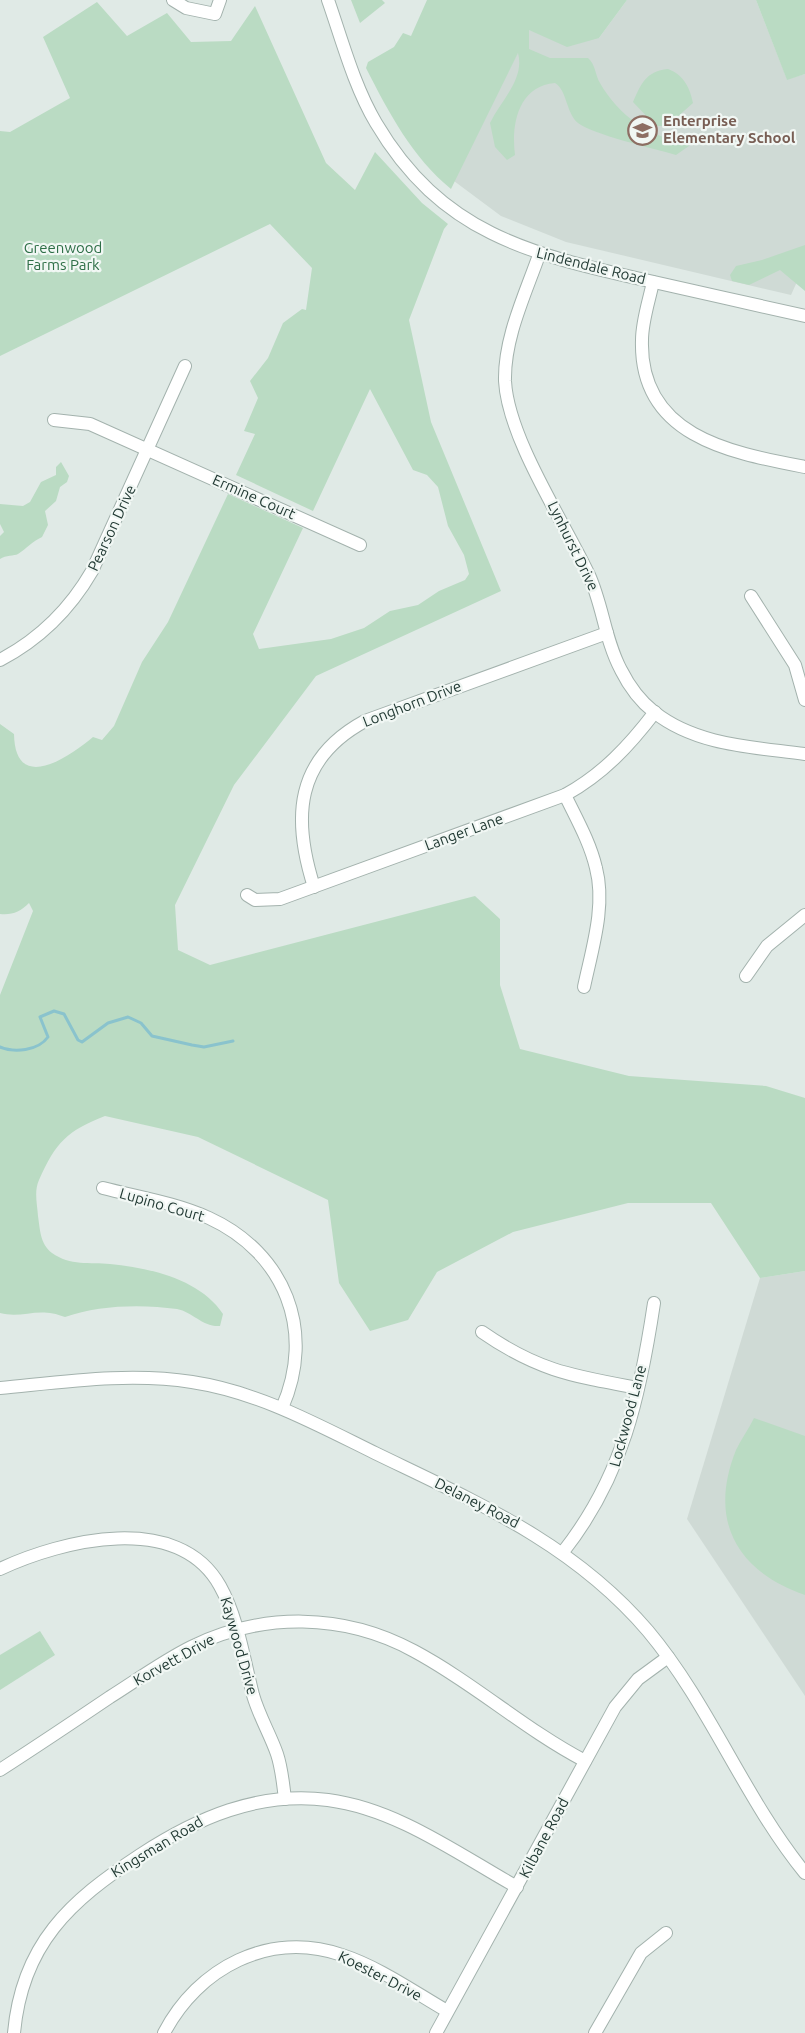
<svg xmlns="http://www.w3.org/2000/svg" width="805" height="2033" font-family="Ubuntu,sans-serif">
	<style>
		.built { fill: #cfdad5 }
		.green { fill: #badbc3 }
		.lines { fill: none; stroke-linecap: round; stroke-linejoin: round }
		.stream { stroke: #8ac3cd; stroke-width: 3 }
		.minor-casing { stroke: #a3b2ad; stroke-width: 14 }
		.minor { stroke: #fff; stroke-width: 12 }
		.labels { text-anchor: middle; stroke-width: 4.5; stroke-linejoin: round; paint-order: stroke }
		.education-label { font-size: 15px; font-weight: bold; fill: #785e54; stroke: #f1f7f4; text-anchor: start }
		.park-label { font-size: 15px; fill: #2e6f47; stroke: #f1f7f4 }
		.street-label { font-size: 15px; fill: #223a34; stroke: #f1f7f4 }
	</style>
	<rect width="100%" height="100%" fill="#e0eae6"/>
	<!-- built -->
	<g class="built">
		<polygon points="627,0 756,0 787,79 805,74 805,264 791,295 566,242 501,216 454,181 529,30 599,38"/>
		<polygon points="805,1271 805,1696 687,1519 760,1278"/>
	</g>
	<!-- green -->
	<g class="green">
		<polygon points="351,0 382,0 385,3 360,23"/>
		<path d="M427,0h200l-28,38 -32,9 -38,-17v19l21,9h38c8,7 7,17 12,25 18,32 51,56 87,59l2,4 -13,9c-20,-6 -85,-21 -98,-32 -12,-10 -11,-33 -23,-40 -37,3 -44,42 -40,72l-8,5 -12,-13 -5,-24c11,-23 35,-44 28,-70l-67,136c-39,-32 -62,-76 -85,-121l2,-6 26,-15 9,-14 8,3z"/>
		<polygon points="756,0 805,0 805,74 787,80"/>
		<path d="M97,2l30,34 40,-23 24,29 40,-1 24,-35 71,157 29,27 20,-38 47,51 26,21 -4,5 -35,91 22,102 70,169 -185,85 -82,109 -59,120 3,45 32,15 265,-69 25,23v66l20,64 109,27 137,10 39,12v173l-45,7 -49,-75h-83l-115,29 -76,40 -29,48 -38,11 -31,-48 -11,-83 -130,-63 -93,-21c-38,15 -49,26 -66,64 -5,11 -2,23 -1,36 2,13 2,28 14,37 18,13 38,9 58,11 40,4 90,15 113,50l-3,12c-18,1 -27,-14 -43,-17 -35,-5 -79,-4 -112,8 -27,-11 -42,2 -65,-4v-318l33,-84 -4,-8c-9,9 -16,12 -29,11v-190l14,10c1,59 53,25 79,3l9,3 12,-14 28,-64 26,-40 60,-128 75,34 -50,106 6,15 72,-10 33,-11 26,-17 28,-6 21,-14 26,-11 4,-6 -5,-19 -16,-29 -10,-39 -11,-12 -14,-5 -43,-81 -57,122 -77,-36 19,-41 -11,-3 14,-33 -8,-17 18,-23 15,-35 19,-14 4,1 6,-42 -42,-44 -270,132v-225l10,1 60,-34 -27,-61z"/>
		<path d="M668,69c16,6 22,19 25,34l-26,23h-11l-23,-24c8,-18 13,-31 35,-33z"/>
		<polygon points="805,245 805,291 780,270 749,285 732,281 730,275 736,266 762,260"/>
		<path d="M61,462l8,14 -2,6 -7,5 -4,14 -11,10 3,14 -6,12c-9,4 -15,11 -24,17 -4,2 -12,1 -18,5v-23l4,-4 -4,-8v-20l23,2 7,-4 11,-20 15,-7v-8z"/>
		<path d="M754,1418l51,18v159c-69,-24 -97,-75 -69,-145 5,-11 13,-21 18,-32z"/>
		<polygon points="40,1631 55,1655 0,1690 0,1655"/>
	</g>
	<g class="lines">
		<!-- stream -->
		<path class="stream" d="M0,1047c14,6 38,4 48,-10l-8,-20 14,-6 10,3 14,26 4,2 26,-19 20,-6 13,6 11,13 40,9 12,2 29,-6"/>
		<defs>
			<g id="minor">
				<polyline points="173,0 186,8 215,14 220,0"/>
				<path d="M328,0c14,40 26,86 48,123 65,110 153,131 269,157 53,12 107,24 160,36"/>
				<path d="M539,255c-14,40 -35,83 -34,126 3,57 59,141 84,194 14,31 16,65 32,95 8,16 19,31 33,42 43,34 100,35 151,42"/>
				<path d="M653,282c-4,19 -11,39 -11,58 -3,97 90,113 163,127"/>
				<polyline points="54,420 90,424 360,545"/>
				<polyline points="751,596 795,665 805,700"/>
				<path d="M0,660c40,-21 70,-51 92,-89l93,-205"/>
				<path d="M565,795c11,23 25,47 31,73 10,38 -4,81 -12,119"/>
				<path d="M314,887c-22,-69 -19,-128 51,-166l242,-88"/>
				<path d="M247,895l8,5 25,-1 285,-104c38,-21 64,-49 90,-83"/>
				<polyline points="746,976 767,946 805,915"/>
				<path d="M103,1188c35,9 73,15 106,30 76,35 107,113 73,190"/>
				<path d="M482,1332c56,39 91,44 156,56"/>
				<path d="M0,1388c63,-6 129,-16 192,-6 66,10 124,42 183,71 101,49 198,90 273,178 62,74 96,167 157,242"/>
				<path d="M563,1552c60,-76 77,-156 91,-249"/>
				<path d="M0,1569c62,-29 178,-58 220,17 18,32 24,74 33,109 6,21 17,39 24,59 5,15 6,30 8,45"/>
				<path d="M0,1770c37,-24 73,-48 110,-73 27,-17 53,-36 81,-50 71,-35 153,-34 223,4 60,32 110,78 171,110"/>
				<path d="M14,2033c8,-89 56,-132 126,-178 57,-37 118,-64 188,-55 69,9 130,54 189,87"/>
				<path d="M164,2033c34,-65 105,-103 178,-78 37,12 72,37 105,56"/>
				<polyline points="436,2033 615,1707 638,1679 668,1657"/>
				<polyline points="595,2033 641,1953 666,1933"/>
			</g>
		</defs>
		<!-- minor casing -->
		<use href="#minor" class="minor-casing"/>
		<!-- minor -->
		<use href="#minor" class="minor"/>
	</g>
	<!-- icons -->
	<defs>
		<symbol id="school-ring" viewBox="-11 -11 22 22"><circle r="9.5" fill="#f1f7f4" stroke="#8d6e63" stroke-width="1.5"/><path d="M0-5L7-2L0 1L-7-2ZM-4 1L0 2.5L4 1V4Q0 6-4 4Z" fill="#8d6e63"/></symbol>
	</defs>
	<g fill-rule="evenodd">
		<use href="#school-ring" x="626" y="114" width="33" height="33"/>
	</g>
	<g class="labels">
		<!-- education labels -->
		<g class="education-label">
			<text x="663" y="126">Enterprise<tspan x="663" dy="17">Elementary School</tspan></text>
		</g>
		<!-- park labels -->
		<g class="park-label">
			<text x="63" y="253">Greenwood<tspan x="63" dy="17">Farms Park</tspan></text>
		</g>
		<!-- street labels -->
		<g class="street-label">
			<text transform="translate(591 266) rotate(14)" y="5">Lindendale Road</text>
			<text transform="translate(254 497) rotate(24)" y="5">Ermine Court</text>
			<text transform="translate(112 528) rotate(-65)" y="5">Pearson Drive</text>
			<text transform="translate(573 546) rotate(64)" y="5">Lynhurst Drive</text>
			<text transform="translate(412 704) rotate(-21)" y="5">Longhorn Drive</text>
			<text transform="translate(464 832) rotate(-20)" y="5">Langer Lane</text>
			<text transform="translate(162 1205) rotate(16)" y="5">Lupino Court</text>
			<text transform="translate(628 1416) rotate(-75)" y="5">Lockwood Lane</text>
			<text transform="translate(477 1503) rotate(27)" y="5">Delaney Road</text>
			<text transform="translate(239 1646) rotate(74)" y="5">Kaywood Drive</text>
			<text transform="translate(174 1660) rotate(-29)" y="5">Korvett Drive</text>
			<text transform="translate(544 1838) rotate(-62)" y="5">Kilbane Road</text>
			<text transform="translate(157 1847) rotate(-31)" y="5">Kingsman Road</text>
			<text transform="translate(380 1976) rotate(27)" y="5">Koester Drive</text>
		</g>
	</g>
</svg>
